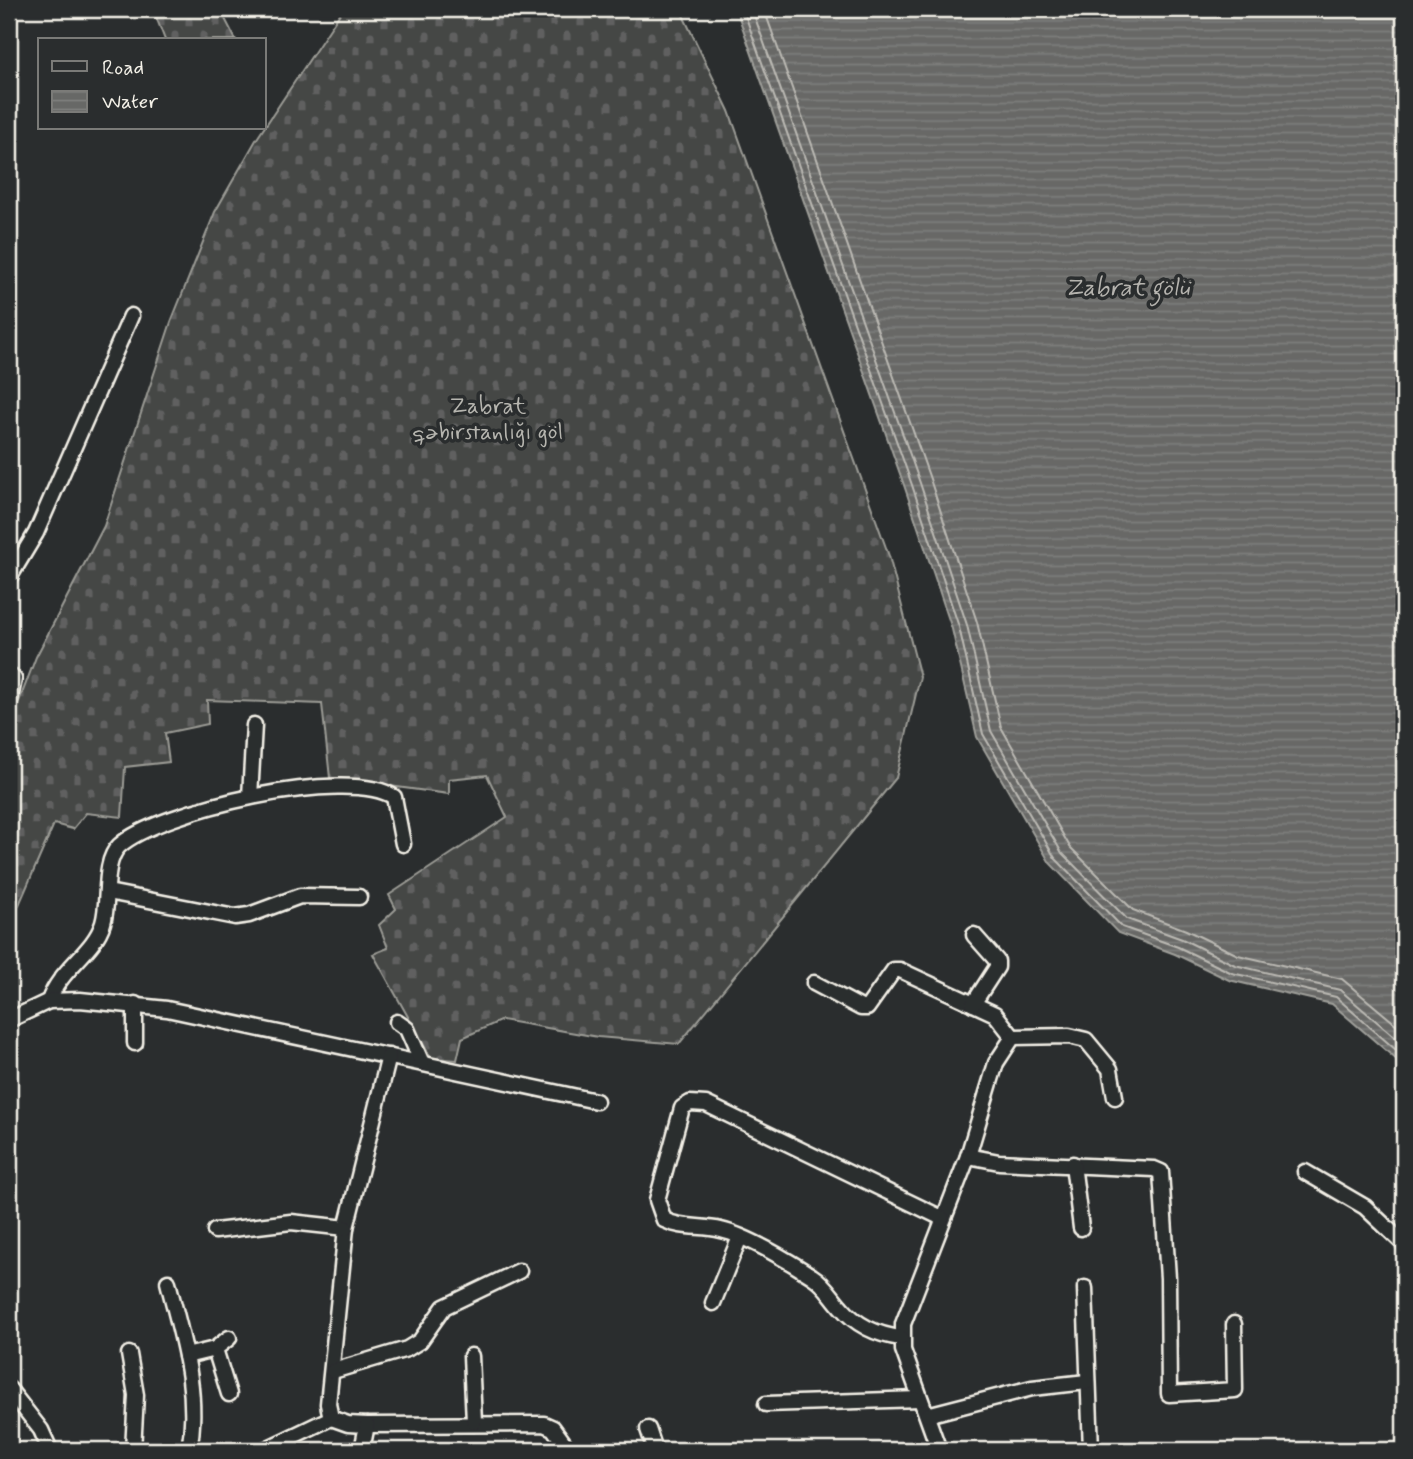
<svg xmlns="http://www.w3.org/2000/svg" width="1413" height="1459" font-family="Mynerve,sans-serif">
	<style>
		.cemetery { fill: url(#cemetery-stones); stroke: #9c9c96; stroke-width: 2 }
		.water { fill: url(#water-rules); stroke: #9f9f9a; stroke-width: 2 }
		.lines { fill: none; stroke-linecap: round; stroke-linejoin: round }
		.shore { stroke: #bcbab4; stroke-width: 2 }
		.minor-casing { stroke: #f4f1e8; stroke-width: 19 }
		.minor { stroke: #2a2d2e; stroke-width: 14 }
		.labels { text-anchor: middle; stroke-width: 7; stroke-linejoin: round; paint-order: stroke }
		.park-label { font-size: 23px; fill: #b6b5af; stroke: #2a2d2e }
		.water-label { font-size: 24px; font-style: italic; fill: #b5b3ae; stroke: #2a2d2e }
	</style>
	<defs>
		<pattern id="cemetery-stones" width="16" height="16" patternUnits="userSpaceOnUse" patternTransform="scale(1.75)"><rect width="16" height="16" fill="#444645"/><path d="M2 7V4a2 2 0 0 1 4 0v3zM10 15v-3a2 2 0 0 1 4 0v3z" fill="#606160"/></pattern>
		<pattern id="water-rules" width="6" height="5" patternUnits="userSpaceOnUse" patternTransform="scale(1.75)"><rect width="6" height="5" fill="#676866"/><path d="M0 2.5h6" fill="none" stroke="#7d7e7c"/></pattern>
	</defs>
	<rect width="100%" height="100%" fill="#2a2d2e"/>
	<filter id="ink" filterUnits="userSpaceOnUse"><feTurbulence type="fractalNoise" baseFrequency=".0143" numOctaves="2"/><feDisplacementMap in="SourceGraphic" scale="14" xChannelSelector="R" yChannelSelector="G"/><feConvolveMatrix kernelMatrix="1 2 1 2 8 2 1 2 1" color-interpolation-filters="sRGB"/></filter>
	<g filter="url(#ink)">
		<!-- cemetery -->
		<g class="cemetery">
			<polygon points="153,9 220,9 236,40 165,40"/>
			<polygon points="343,9 680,9 729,111 889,556 920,677 896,778 679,1044 598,1037 502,1020 462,1038 457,1060 431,1058 373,954 388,948 379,925 396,909 389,895 507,817 487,775 449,779 449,794 330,778 322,704 207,700 208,724 165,733 169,762 125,767 122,817 86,813 73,829 54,824 12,921 9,919 9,728 36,657 104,526 171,322 215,212 256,140"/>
		</g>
		<!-- water -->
		<polygon class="water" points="736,9 1404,9 1404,1066 1332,1004 1229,980 1175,954 1118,933 1050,863 977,737 952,629 905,488"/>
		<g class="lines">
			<!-- shore -->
			<g class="shore">
				<polyline points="743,9 912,485 959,627 983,734 1055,858 1122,927 1178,947 1232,973 1336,997 1404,1057"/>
				<polyline points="752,9 920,483 967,625 991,731 1062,853 1127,919 1182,939 1235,965 1340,990 1404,1045"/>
				<polyline points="764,9 930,479 977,622 1001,727 1070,847 1133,910 1186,930 1238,955 1342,979 1404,1031"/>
			</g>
			<defs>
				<g id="minor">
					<polyline points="9,578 36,533 131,316"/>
					<polyline points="9,674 14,679 9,704"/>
					<polyline points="250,797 254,725"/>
					<polyline points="108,892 235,917 249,915 300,896 359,897"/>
					<polyline points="814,983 861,1008 867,1008 894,970 900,970 995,1014 1013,1037 996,1063 968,1156 903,1324 903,1350 939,1450"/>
					<path d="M49,1001c10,-31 45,-49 54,-78 7,-22 -1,-60 16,-77 39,-36 230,-80 275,-49l9,47"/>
					<polyline points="135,1004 135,1043"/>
					<polyline points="973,1004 997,967 997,961 974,935"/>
					<polyline points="9,1020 49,1001 80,1000 167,1009 596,1101"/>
					<polyline points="397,1022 407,1029 422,1063"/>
					<polyline points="1013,1037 1069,1036 1086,1040 1110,1069 1115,1097"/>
					<polyline points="389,1056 346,1228 328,1404 331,1418 348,1424 367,1425 544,1424 553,1428 569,1450"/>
					<polyline points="968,1156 999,1162 1154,1169 1161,1172 1168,1278 1169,1394 1235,1390 1234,1324"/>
					<polyline points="1073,1164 1081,1228"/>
					<polyline points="1305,1172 1365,1207 1404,1244"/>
					<polyline points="215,1231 291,1222 346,1228"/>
					<path d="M168,1282c14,56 32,110 21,168"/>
					<polyline points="1085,1288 1091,1450"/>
					<polyline points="713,1303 740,1237"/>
					<path d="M901,1338c-24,-3 -44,-12 -60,-31 -10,-11 -16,-23 -29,-31 -23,-15 -65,-40 -91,-46 -19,-5 -39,-1 -57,-10l-7,-20 25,-92 8,-5 16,1 236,114"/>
					<polyline points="215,1349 229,1394"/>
					<polyline points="129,1354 136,1395 133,1450"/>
					<polyline points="186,1356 215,1349 229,1338"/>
					<polyline points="471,1356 474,1422"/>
					<polyline points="333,1371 407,1349 420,1341 444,1307 519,1271"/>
					<polyline points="9,1389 41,1430 50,1450"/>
					<polyline points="766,1404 920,1399"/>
					<polyline points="927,1415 1032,1388 1087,1382"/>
					<polyline points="648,1429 655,1450"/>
					<polyline points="264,1450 331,1418"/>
					<polyline points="362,1450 367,1425"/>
				</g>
			</defs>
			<!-- minor casing -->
			<use href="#minor" class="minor-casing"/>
			<!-- minor -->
			<use href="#minor" class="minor"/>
		</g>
	</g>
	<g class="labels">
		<!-- park labels -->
		<g class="park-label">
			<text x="488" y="413">Zabrat<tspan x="488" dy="26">qəbirstanlığı göl</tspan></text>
		</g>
		<!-- water labels -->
		<g class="water-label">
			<text x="1127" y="295">Zabrat gölü</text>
		</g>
	</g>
	<!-- margin -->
	<rect width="1413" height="1459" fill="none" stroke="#2a2d2e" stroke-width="35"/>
	<rect x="18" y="18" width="1378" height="1424" fill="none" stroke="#f4f1e8" stroke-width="2.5" filter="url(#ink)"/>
	<!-- legend -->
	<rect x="38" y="38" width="228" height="91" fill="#2a2d2e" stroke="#7b7b78" stroke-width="2"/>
	<rect x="52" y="61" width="35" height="10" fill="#2a2d2e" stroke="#7b7b78" stroke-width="2"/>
	<text x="102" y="74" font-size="21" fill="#f4f1e8">Road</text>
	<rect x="52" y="91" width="35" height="21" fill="url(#water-rules)" stroke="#7b7b78" stroke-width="2"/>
	<text x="102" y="108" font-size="21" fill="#f4f1e8">Water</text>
</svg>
